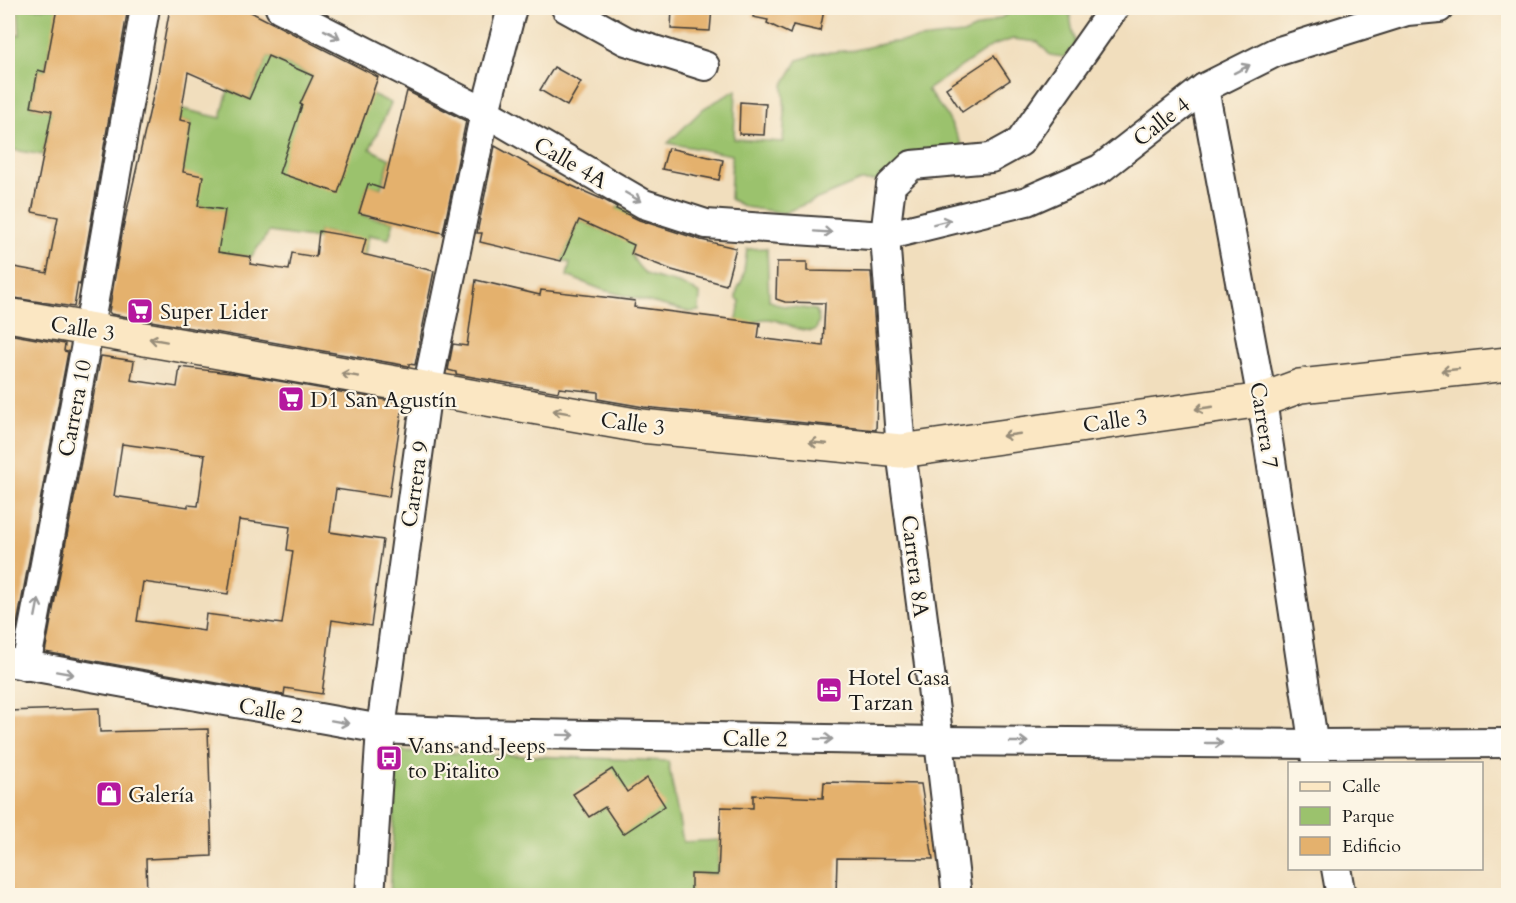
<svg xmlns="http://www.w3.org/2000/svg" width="1516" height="903" font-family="Cardo,serif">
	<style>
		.green { fill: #9bc26d; stroke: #5c6f44; stroke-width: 1.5 }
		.building { fill: #e4b16d; fill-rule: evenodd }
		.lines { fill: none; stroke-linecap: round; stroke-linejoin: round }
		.minor-casing { stroke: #3c3934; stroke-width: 32 }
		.secondary-casing { stroke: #3c3934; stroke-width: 36 }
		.minor { stroke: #fff; stroke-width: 28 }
		.secondary { stroke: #fbe7c3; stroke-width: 33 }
		.oneway { stroke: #999 }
		.oneway2 { stroke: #978c78 }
		.labels { text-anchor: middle; stroke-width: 4.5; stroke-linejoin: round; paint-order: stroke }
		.street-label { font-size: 22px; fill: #1c1c1c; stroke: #fcf5e5 }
		.poi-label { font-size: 22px; fill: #1c1c1c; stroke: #fcf5e5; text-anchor: start }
	</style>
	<rect width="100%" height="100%" fill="#fcf5e5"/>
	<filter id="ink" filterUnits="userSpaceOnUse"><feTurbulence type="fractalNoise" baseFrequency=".0167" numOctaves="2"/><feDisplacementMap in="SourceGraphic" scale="12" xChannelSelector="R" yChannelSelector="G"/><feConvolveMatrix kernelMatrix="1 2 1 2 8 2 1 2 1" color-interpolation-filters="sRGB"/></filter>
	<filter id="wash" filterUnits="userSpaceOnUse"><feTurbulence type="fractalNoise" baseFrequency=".008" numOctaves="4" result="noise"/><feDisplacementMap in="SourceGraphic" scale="24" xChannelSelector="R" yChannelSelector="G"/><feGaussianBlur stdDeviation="1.35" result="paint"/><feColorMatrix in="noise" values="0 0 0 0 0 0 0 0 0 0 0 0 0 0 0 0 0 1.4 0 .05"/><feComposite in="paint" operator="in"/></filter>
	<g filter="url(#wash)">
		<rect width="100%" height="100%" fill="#f1debd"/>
		<!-- green -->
		<g class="green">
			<polygon points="18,8 55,8 86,14 96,54 50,46 45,72 38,71 31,107 53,111 43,155 8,149 8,33 20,35"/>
			<polygon points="1009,8 1069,8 1072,28 1076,44 1064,57 1050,55 1038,42 1013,39 992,46 927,90 946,114 963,147 889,181 860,181 784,213 745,207 730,199 732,155 668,143 704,108 736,90 734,139 783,142 785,113 783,86 798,60 821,53 855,50 886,43 963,34 1007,15"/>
			<polygon points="268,56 313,76 301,104 333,119 365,91 391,103 370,149 390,159 381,188 368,185 359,214 372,218 394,221 389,239 369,235 363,265 340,261 344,235 319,231 318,239 269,232 251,257 211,252 222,229 225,211 177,202 191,122 178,120 182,109 221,118 228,90 249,99"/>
			<path d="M618,206l26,13 -13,35c13,26 23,22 47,29 7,2 15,7 22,11l-1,17 -10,1 -86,-22 -36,-14 3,-13 -9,-3 18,-40 27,12z"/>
			<path d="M767,248l2,52 10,5 37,5 3,10 -3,10c-20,4 -32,-12 -51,-11 -8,0 -16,6 -22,10l-7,-4 4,-24 -4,-3 1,-8 6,-12 4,-29z"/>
			<polygon points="397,751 668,761 683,842 719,840 717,874 692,874 691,895 390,896"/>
		</g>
		<g id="blocks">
			<!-- building -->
			<g class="building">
				<polygon points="57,8 128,8 80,285 78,283 74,307 8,297 8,266 47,273 58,217 32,212 52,111 31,107 38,70 45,72"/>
				<polygon points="170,8 243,8 378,77 338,193 279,173 302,105 300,104 313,76 268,56 249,99 188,72 180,120 191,122 183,172 203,176 198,206 225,210 218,252 251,257 250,264 289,270 292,253 316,257 319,231 366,239 362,254 434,271 415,365 409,364 409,366 111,314 109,312 123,228 158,74"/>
				<polygon points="672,8 712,8 710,31 671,29"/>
				<polygon points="754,8 813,8 824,10 820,31 793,25 790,34 767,23 768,20 753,17"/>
				<polygon points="994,56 1010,80 962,112 946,88"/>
				<polygon points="554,67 581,82 567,106 540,90"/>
				<polygon points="407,91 466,121 443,233 359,213 368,184 383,189"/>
				<polygon points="740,102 766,104 764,135 739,134"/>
				<polygon points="495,146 545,174 606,201 617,207 616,209 639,220 701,240 736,248 726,285 672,270 631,254 634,245 579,220 561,261 480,242 482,233 477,233"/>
				<polygon points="668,148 723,160 719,180 662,169"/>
				<polygon points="777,262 807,262 807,271 871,272 878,370 876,430 644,407 598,399 598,392 559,388 558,392 456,374 456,372 448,370 453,344 467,346 476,280 540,295 541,290 595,296 635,301 634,307 760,323 758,338 823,346 825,303 785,302 776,299"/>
				<polygon points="8,334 65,344 64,351 68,352 13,646 8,646"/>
				<path d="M101,356l33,5 -3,19 46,7 3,-20 58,7 165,29 -14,94 -53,-8 -6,43 53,8 -12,86 -39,-6 -10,74 -37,-6 -1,7 -239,-43zM122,444l83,11 -7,51 -10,-1v2l-74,-11zM239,520l51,7 -3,23 6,1 -11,73 -76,-10 -2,17 -67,-10 6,-39 85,12z"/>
				<polygon points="99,708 100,732 208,729 212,856 146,859 147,896 8,896 8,711"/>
				<polygon points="612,769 627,792 647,778 665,806 623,834 605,807 589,817 573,794"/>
				<polygon points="824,782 921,784 933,859 837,858 836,896 691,896 691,874 718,875 721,807 753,808 753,795 823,798"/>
			</g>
		</g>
	</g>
	<g filter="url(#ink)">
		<use href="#blocks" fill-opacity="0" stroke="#3c3934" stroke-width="1.5"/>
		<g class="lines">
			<defs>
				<g id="minor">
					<polyline points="280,8 485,112 644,204 706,224 885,236 1027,201 1100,169 1204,88 1276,52 1407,11 1439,8"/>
					<polyline points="566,8 626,41 705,66"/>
					<polyline points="1204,88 1262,400 1316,761"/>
					<polyline points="8,662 381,729 474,733 939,741 1313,744 1508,743"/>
					<polyline points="26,666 89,328 145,8"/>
					<polyline points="1336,868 1341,896"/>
					<polyline points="370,896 381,729 427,389 485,112 512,8"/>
					<polyline points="957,896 939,741 901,451 885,236 891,185 912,165 991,158 1020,142 1114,8"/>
				</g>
				<polyline id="secondary" points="8,315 641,426 901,451 1262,400 1300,386 1508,364"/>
			</defs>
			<!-- minor casing -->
			<use href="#minor" class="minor-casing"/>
			<!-- secondary casing -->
			<use href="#secondary" class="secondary-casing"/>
			<!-- minor -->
			<use href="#minor" class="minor"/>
			<!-- secondary -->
			<use href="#secondary" class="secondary"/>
		</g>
		<!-- one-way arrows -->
		<defs><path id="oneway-shaft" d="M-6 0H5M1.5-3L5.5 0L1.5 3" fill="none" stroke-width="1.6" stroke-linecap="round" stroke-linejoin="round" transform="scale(1.5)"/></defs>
		<g class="oneway">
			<use href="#oneway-shaft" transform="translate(332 34) rotate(27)"/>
			<use href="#oneway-shaft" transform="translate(1242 69) rotate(-27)"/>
			<use href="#oneway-shaft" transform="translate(633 197) rotate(30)"/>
			<use href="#oneway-shaft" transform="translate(942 222) rotate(-14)"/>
			<use href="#oneway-shaft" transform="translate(823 232) rotate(4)"/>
			<use href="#oneway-shaft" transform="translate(37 608) rotate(-79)"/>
			<use href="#oneway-shaft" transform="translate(65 673) rotate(10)"/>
			<use href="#oneway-shaft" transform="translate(340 722) rotate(10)"/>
			<use href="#oneway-shaft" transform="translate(566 735) rotate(1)"/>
			<use href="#oneway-shaft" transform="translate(824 739) rotate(1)"/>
			<use href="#oneway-shaft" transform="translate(1019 742)"/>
			<use href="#oneway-shaft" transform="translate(1214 743)"/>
		</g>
		<g class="oneway2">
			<use href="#oneway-shaft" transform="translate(158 340) rotate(-170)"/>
			<use href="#oneway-shaft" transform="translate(1450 370) rotate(174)"/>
			<use href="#oneway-shaft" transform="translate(350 375) rotate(-170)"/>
			<use href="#oneway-shaft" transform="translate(1204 408) rotate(172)"/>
			<use href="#oneway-shaft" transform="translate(562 412) rotate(-170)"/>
			<use href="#oneway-shaft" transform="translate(1011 435) rotate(172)"/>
			<use href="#oneway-shaft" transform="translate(818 443) rotate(-175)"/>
		</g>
	</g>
	<!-- icons -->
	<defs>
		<symbol id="supermarket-square" viewBox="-11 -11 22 22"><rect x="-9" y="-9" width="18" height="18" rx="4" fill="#b5179e" stroke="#fcf5e5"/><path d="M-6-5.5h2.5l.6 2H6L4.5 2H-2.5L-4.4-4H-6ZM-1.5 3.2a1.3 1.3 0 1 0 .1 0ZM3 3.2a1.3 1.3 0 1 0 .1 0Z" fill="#fff"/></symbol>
		<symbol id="hotel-square" viewBox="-11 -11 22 22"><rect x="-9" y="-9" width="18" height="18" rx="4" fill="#b5179e" stroke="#fcf5e5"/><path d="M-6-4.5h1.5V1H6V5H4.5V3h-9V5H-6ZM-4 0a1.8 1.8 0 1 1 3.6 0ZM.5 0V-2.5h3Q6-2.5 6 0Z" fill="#fff"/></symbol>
		<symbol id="bus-square" viewBox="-11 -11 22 22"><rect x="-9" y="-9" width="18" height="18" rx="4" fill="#b5179e" stroke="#fcf5e5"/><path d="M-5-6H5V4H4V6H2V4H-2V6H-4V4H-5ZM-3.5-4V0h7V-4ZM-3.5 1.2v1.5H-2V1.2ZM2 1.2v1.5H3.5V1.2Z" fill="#fff"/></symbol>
		<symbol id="shop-square" viewBox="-11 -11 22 22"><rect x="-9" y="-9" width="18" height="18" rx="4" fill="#b5179e" stroke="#fcf5e5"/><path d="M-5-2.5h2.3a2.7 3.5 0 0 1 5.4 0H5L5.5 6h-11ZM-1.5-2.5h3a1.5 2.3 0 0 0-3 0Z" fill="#fff"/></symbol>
	</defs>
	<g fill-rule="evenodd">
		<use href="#supermarket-square" x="125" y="296" width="30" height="30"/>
		<use href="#supermarket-square" x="276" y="384" width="30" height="30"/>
		<use href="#hotel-square" x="814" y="675" width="30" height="30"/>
		<use href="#bus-square" x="374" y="743" width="30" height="30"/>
		<use href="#shop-square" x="94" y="779" width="30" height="30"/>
	</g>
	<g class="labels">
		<!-- street labels -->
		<g class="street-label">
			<text transform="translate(1161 121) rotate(-38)" y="8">Calle 4</text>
			<text transform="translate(571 162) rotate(30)" y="8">Calle 4A</text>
			<text transform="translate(83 328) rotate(9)" y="8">Calle 3</text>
			<text transform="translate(74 408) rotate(-79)" y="8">Carrera 10</text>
			<text transform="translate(1115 420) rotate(-8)" y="8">Calle 3</text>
			<text transform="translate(633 423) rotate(8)" y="8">Calle 3</text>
			<text transform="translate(1265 425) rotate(81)" y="8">Carrera 7</text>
			<text transform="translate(414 484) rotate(-82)" y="8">Carrera 9</text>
			<text transform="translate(916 566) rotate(83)" y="8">Carrera 8A</text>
			<text transform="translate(271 710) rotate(10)" y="8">Calle 2</text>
			<text transform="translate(755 738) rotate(1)" y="8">Calle 2</text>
		</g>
		<!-- poi labels -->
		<g class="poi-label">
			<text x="160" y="319">Super Lider</text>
			<text x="310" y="407">D1 San Agustín</text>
			<text x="848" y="685">Hotel Casa<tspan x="848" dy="25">Tarzan</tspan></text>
			<text x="408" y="753">Vans and Jeeps<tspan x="408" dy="25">to Pitalito</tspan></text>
			<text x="128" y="802">Galería</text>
		</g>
	</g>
	<!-- margin -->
	<rect width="1516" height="903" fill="none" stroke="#fcf5e5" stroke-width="30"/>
	<!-- legend -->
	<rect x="1288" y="762" width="195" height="108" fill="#fcf5e5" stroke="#a29e95" stroke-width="1.5"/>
	<rect x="1300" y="782" width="30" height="9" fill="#fbe7c3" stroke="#a29e95" stroke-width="1.5"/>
	<text x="1342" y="792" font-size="18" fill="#1c1c1c">Calle</text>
	<rect x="1300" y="807" width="30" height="18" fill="#9bc26d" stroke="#a29e95" stroke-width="1.5"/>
	<text x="1342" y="822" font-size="18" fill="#1c1c1c">Parque</text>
	<rect x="1300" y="837" width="30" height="18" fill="#e4b16d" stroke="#a29e95" stroke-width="1.5"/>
	<text x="1342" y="852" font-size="18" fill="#1c1c1c">Edificio</text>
</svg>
